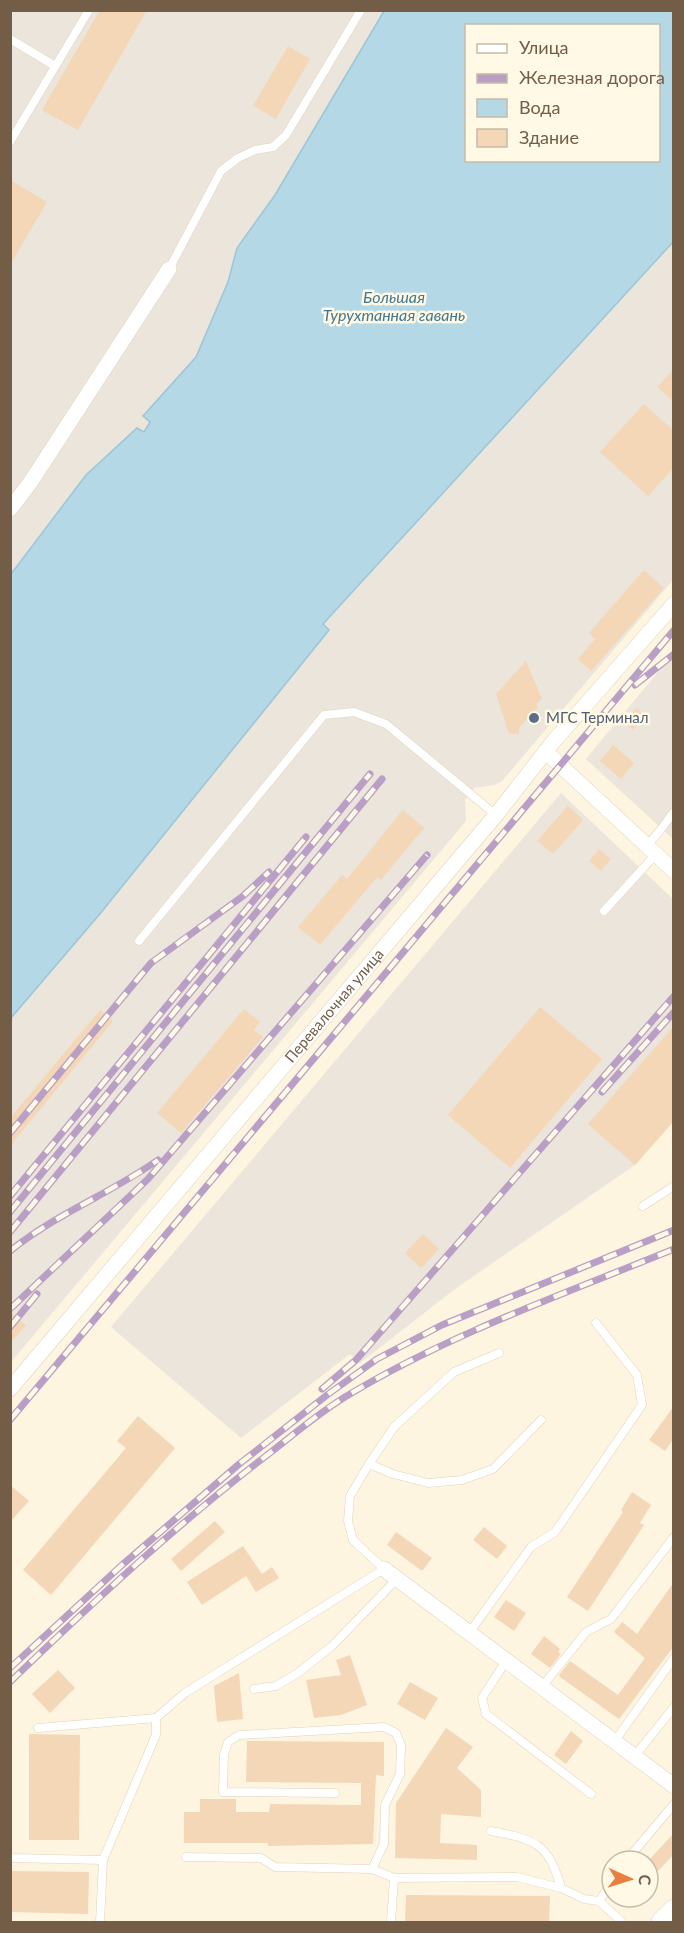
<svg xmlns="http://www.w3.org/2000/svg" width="684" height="1933" font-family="Lato,sans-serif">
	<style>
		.industrial { fill: #ebe5dc }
		.water { fill: #b4d8e6; stroke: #9ac6d8; stroke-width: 1.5; fill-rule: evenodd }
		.building { fill: #f3d7b7 }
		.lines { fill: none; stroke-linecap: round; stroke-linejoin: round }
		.lane-casing { stroke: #e1d2bc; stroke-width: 9 }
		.street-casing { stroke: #e1d2bc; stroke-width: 16 }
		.secondary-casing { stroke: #e6d4b9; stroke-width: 22 }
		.lane { stroke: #fff; stroke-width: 8 }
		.street { stroke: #fff; stroke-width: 15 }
		.secondary { stroke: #fff; stroke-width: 21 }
		.rail-casing { stroke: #b99fc5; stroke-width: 7 }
		.rail { stroke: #fff9e6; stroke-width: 4.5; stroke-dasharray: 14; stroke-linecap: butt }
		.service-dot { fill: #5c6f8a; stroke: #fff9e6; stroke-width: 2 }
		.labels { text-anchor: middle; stroke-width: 5; stroke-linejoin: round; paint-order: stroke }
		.service-label { font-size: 15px; fill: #4e5e75; stroke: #fff9e6; text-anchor: start }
		.street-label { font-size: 15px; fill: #735d47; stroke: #fff9e6 }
		.water-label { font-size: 16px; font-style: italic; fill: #42788f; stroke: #fff9e6 }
	</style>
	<rect width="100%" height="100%" fill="#fdf5e0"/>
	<!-- industrial -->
	<g class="industrial">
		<polygon points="10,11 384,11 275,195 237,248 228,282 196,357 143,416 150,422 144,432 86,475 11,574"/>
		<polygon points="673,242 673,580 502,781 494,785 474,788 465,800 466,821 11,1362 11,1018 99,915 329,630 323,625"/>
		<polygon points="673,654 673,839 586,759"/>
		<polygon points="561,793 673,899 673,1121 635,1165 455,1289 360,1363 350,1354 241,1438 111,1327"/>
	</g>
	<!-- water -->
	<path class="water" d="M384,11h289v231l-350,382 6,6 -230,285 -88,103v-444l75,-99 51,-47 7,4 6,-10 -7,-6 53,-59 32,-75 9,-34 38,-53zM466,26h192v134h-192z"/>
	<!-- building -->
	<g class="building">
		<polygon points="100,10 147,10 78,130 42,110"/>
		<polygon points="288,46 310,59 276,119 253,106"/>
		<polygon points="10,180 47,202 10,265"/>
		<polygon points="674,369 674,402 657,387"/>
		<polygon points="644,404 674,431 674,467 648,496 600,452"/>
		<polygon points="644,570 664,588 591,671 578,659 595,639 589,633"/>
		<polygon points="526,661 542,699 536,704 538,707 519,728 519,734 509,734 496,694"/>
		<polygon points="637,708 646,717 633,730 624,721"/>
		<polygon points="613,745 634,763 621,779 600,761"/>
		<polygon points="568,806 583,820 553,854 537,841"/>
		<polygon points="403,810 424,828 381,880 377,877 320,945 298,927 342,875 347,879"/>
		<polygon points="599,849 611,859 601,871 589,861"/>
		<polygon points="540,1007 602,1059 510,1168 448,1115"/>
		<polygon points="244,1009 260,1022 254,1030 263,1037 181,1133 157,1113"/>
		<polygon points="100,1010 113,1021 10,1146 10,1118"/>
		<polygon points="674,1026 674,1121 635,1165 588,1124"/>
		<polygon points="423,1234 439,1249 421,1268 405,1253"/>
		<polygon points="10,1312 26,1325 10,1343"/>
		<polygon points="674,1406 674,1438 665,1451 649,1440"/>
		<polygon points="138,1416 175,1448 51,1595 23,1570 126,1448 117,1441"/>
		<polygon points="10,1485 29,1501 10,1522"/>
		<polygon points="632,1492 651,1505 640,1523 644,1525 588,1611 567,1597 623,1512 621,1510"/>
		<polygon points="215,1521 225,1532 181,1571 171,1559"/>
		<polygon points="484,1527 507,1546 497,1559 473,1540"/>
		<polygon points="396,1532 432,1558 422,1571 387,1545"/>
		<polygon points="243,1546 262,1574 272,1567 279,1578 256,1592 246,1576 202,1605 187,1582"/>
		<polygon points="674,1582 674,1646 619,1719 560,1677 559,1675 570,1661 618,1695 645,1658 614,1632 622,1622 637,1634"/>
		<polygon points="506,1600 526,1613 514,1631 494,1617"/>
		<polygon points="544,1636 560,1649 558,1652 561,1654 550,1668 531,1654"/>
		<polygon points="350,1655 367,1705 341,1715 314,1718 306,1680 341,1675 336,1660"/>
		<polygon points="58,1670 75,1688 50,1713 32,1694"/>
		<polygon points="239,1673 243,1719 217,1722 214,1686"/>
		<polygon points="410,1682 438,1698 425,1720 397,1704"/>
		<polygon points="446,1728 473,1747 457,1768 481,1790 481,1817 441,1814 440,1843 477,1845 477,1860 395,1858 396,1803"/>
		<polygon points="571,1731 583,1741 566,1764 554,1755"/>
		<polygon points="29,1734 80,1735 79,1840 29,1840"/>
		<polygon points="247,1741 384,1742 384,1776 376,1775 373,1844 268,1846 268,1843 184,1843 184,1812 200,1812 200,1799 236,1799 236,1812 269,1812 270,1804 361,1805 361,1783 246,1782"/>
		<polygon points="674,1833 674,1854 658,1871 648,1861"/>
		<polygon points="10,1871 89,1872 88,1914 10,1912"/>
		<polygon points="406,1895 550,1896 549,1923 405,1923"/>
	</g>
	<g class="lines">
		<defs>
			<g id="lane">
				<polyline points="10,39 55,66"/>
				<polyline points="10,142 89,10"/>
				<polyline points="169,269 221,171 238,158 255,150 273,147 286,135 361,10"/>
				<path d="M646,845c12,-9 18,-21 28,-33"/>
				<polyline points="604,911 656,854"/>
				<polyline points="139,941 324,715 354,712 386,724 496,815"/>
				<polyline points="643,1206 674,1186"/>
				<polyline points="369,1464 393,1474 428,1483 462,1480 493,1469 541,1420"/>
				<polyline points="469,1633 531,1547 555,1532 642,1405 637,1375 596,1323"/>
				<polyline points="506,1661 482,1698 486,1714 591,1794"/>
				<polyline points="541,1688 586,1632 611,1619 674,1537"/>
				<polyline points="254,1689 276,1686 298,1673 332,1646 397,1579"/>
				<polyline points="38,1728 156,1718"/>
				<polyline points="614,1742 674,1658"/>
				<polyline points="634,1757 674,1707"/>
				<polyline points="335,1793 223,1792 224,1755 228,1742 239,1735 384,1727 396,1733 401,1745 400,1774 385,1805 384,1844 372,1869"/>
				<path d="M491,1831c43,8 58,12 70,57"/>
				<polyline points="186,1857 261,1858 275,1867 372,1869 394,1878 517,1877 561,1888 584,1899 599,1901 622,1922"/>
				<polyline points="10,1858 103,1860"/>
				<polyline points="626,1861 674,1804"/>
				<polyline points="599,1901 612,1882"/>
				<polyline points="100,1922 103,1860 156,1735 156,1718 185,1693 384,1569 353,1540 348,1521 350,1496 369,1464 394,1427 454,1372 499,1353"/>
				<polyline points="391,1922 394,1878"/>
			</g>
			<g id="street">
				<polyline points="10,509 30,483 169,269"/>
				<polyline points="546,752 674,871"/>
				<path id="s1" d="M10,1389l486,-574 57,-73 121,-138"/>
				<polyline points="384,1569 674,1786"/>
			</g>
			<polyline id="secondary" points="662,1922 674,1910"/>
		</defs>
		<!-- lane casing -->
		<use href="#lane" class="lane-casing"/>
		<!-- street casing -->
		<use href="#street" class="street-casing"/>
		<!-- secondary casing -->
		<use href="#secondary" class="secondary-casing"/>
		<!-- lane -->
		<use href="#lane" class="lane"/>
		<!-- street -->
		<use href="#street" class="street"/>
		<!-- secondary -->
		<use href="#secondary" class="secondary"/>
		<defs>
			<g id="rail">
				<polyline points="635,685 674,654"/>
				<polyline points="602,1092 674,1012"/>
				<polyline points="10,1133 151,963 243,896 269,872"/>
				<polyline points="10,1196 306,837"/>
				<polyline points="10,1212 370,774"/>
				<polyline points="10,1232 382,779"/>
				<path d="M10,1251c46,-37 101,-58 148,-91"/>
				<polyline points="10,1309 148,1179 427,855"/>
				<polyline points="10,1327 37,1294"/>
				<polyline points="322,1389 356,1360 674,996"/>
				<polyline points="10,1420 674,630"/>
				<polyline points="10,1668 122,1565 238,1465 327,1395 377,1359 442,1325 674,1230"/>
				<path d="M10,1682c81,-78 164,-155 252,-223 29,-22 57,-47 88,-65 102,-61 214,-100 324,-145"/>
			</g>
		</defs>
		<!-- rail casing -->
		<use href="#rail" class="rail-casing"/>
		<!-- rail -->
		<use href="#rail" class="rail"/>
	</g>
	<!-- markers -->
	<circle class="service-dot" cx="534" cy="718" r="6"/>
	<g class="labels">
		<!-- service labels -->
		<g class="service-label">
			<text x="546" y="723">МГС Терминал</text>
		</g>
		<!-- street labels -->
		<g class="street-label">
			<text dy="5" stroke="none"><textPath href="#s1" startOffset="502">Перевалочная улица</textPath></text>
		</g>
		<!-- water labels -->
		<g class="water-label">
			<text x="394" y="303">Большая<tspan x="394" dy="18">Турухтанная гавань</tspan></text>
		</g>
	</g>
	<!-- border -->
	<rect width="684" height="1933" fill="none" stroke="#735d47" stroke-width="24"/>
	<!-- legend -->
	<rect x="465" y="24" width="195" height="138" fill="#fff9e6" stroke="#c7bba6" stroke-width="1.5"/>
	<rect x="477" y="44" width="30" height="9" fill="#ffffff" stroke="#c7bba6" stroke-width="1.5"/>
	<text x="519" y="54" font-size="18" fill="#735d47">Улица</text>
	<rect x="477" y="74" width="30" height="9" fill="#b99fc5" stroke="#c7bba6" stroke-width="1.5"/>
	<text x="519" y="84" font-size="18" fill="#735d47">Железная дорога</text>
	<rect x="477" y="99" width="30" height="18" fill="#b4d8e6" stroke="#c7bba6" stroke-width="1.5"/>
	<text x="519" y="114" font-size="18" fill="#735d47">Вода</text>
	<rect x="477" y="129" width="30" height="18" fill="#f3d7b7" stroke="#c7bba6" stroke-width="1.5"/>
	<text x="519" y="144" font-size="18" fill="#735d47">Здание</text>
	<!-- north arrow -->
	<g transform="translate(630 1879) rotate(93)"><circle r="28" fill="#fff9e6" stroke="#c7bba6" stroke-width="1.5"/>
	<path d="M0-4.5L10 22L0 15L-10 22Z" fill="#ea7e41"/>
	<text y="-9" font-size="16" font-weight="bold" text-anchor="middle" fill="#735d47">С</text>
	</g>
</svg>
